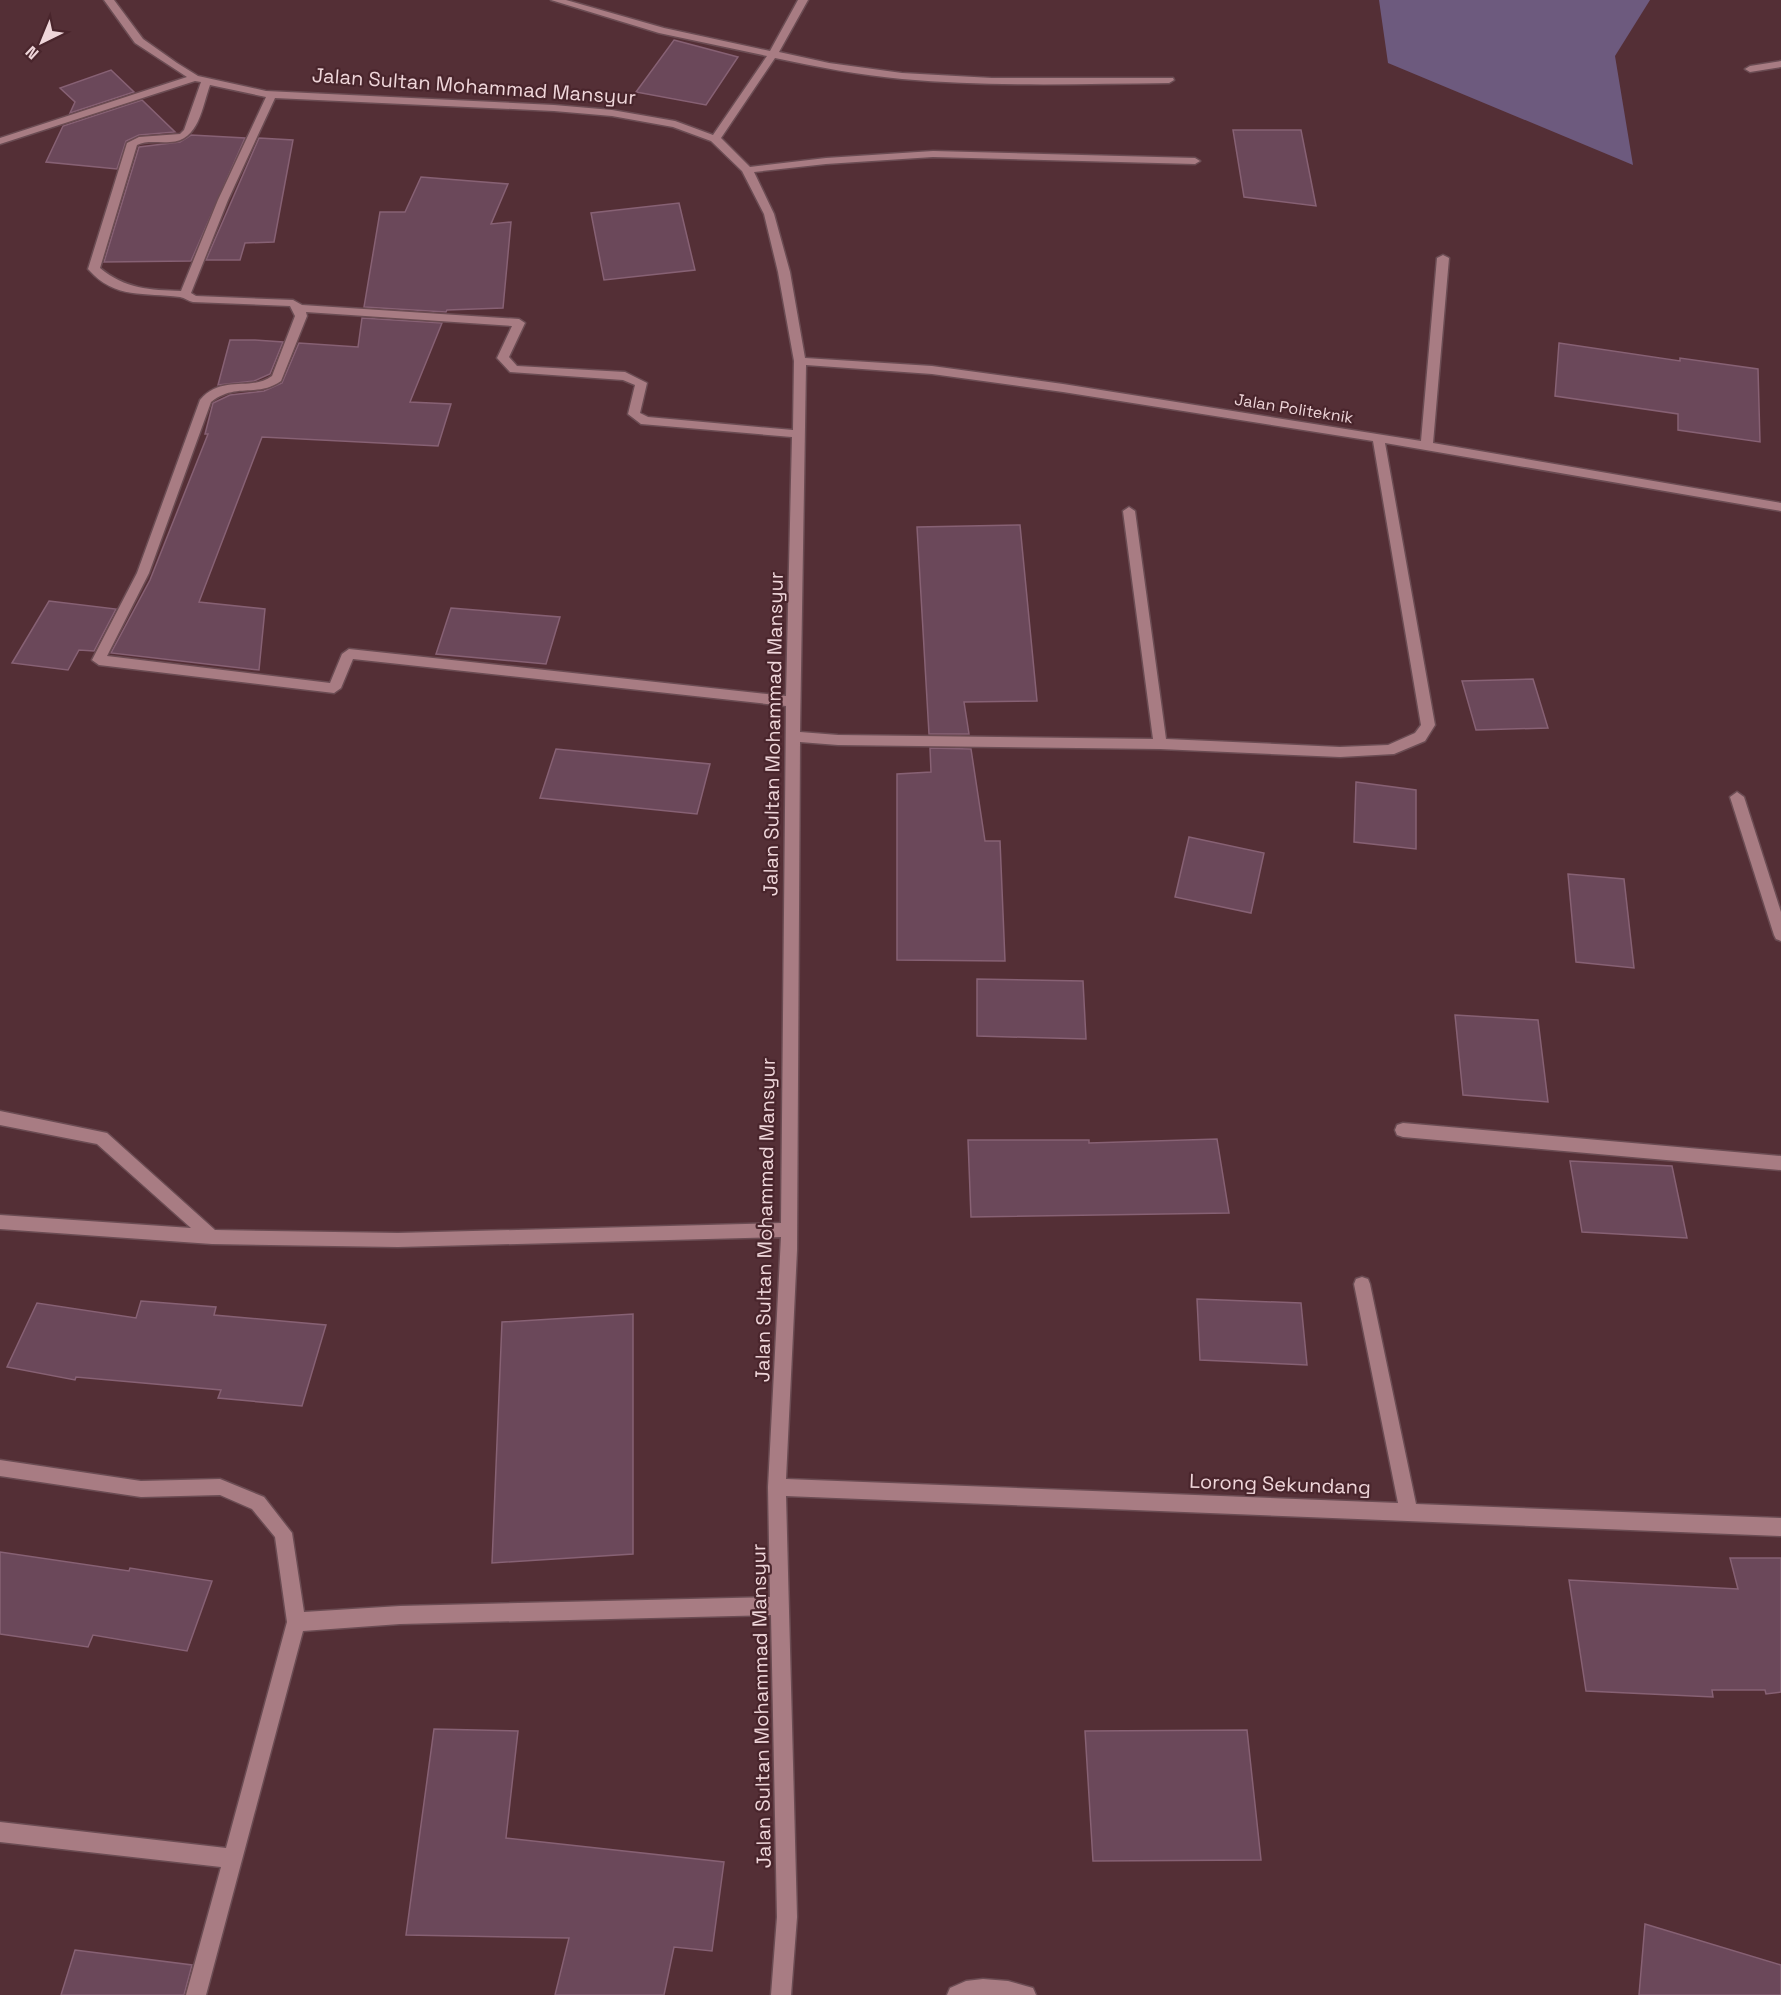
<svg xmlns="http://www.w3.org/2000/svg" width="1781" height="1995" font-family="'Space Grotesk',sans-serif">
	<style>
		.green { fill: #6d5a7e }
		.building { fill: #6b485a; stroke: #876174; stroke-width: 1.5 }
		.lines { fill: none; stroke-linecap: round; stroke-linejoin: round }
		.minor-casing { stroke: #6b4c53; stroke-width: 3 }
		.minor { fill: #a87c83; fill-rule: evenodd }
		.labels { text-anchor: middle; stroke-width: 4.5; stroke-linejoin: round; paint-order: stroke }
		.far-street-label { font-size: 16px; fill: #efd6da; stroke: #49252c }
		.street-label { font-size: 20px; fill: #efd6da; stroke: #49252c }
	</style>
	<rect width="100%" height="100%" fill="#542f36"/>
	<!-- green -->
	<polygon class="green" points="1379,0 1650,0 1615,56 1633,165 1388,63"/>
	<!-- building -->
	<g class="building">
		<polygon points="674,40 738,57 706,105 636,92"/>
		<polygon points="111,70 134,92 70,113 75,102 60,88"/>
		<polygon points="142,100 175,132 139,135 126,141 117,169 46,162 63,126"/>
		<polygon points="1233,130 1301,130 1316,206 1244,197"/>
		<polygon points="191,135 245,138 191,261 104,262 139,147 180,142"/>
		<polygon points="259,138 293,140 274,242 245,243 240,260 206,260"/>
		<polygon points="421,177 508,184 491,224 511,222 503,308 447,310 446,312 364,307 380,212 405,212"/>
		<polygon points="679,203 695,270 604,280 591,213"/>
		<polygon points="362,318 442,323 410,402 451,404 438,446 262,437 199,602 265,609 259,670 111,653 150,580 208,434 205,434 213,403 230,395 264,391 282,383 299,343 358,347"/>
		<polygon points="230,340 255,340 283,342 270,374 254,381 218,385"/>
		<polygon points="1559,343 1680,361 1680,358 1758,369 1760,442 1678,430 1678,414 1555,396"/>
		<polygon points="1020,525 1037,701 964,702 969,734 929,734 917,527"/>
		<polygon points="49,601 116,609 94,651 79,650 68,670 12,663"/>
		<polygon points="451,608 560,617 546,664 436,654"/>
		<polygon points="1533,679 1548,728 1476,730 1462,681"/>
		<polygon points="930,748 971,749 985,841 1000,841 1005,961 897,960 897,774 931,772"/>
		<polygon points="556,749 710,764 697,814 540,798"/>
		<polygon points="1356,782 1416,790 1416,849 1354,842"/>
		<polygon points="1189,837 1264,853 1251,913 1175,897"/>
		<polygon points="1568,874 1624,879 1634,968 1576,962"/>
		<polygon points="977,979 1083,981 1086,1039 977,1036"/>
		<polygon points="1455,1015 1538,1020 1548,1102 1463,1095"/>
		<polygon points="1217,1139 1229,1213 971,1217 968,1140 1089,1140 1089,1143"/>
		<polygon points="1570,1161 1672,1166 1687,1238 1582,1232"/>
		<polygon points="1197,1299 1301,1303 1307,1365 1200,1360"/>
		<polygon points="141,1301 216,1307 214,1315 326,1325 302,1406 218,1398 221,1390 76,1377 75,1380 7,1367 37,1303 136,1318"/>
		<polygon points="633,1314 633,1554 492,1563 502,1322"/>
		<polygon points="0,1552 129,1571 130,1568 212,1581 187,1651 93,1635 88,1647 0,1634"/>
		<polygon points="1730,1558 1781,1558 1781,1692 1766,1694 1765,1690 1712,1690 1713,1697 1586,1691 1569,1580 1738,1589"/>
		<polygon points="434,1729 518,1731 506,1838 724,1862 712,1951 674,1947 664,1995 555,1995 569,1938 406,1935"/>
		<polygon points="1247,1730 1261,1860 1093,1861 1085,1731"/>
		<polygon points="1645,1924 1781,1965 1781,1995 1639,1995"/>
		<polygon points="75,1950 192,1965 184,1995 61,1995"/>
	</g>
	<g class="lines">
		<defs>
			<g id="minor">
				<path d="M104,0h10l29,39 34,24 21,13 68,15 288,14 58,5 63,11 38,14 54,-79 -108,-23 -108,-33h15l98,28 106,23 28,-51h10l-29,52 50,11 73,10 90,5h181l1,2 -5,3c-89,1 -178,4 -267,-4 -42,-4 -85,-12 -127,-21l-54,80 29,29 76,-9 107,-7 262,7 5,3 -5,3 -262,-7 -107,7 -72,8 20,42 16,58 15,86 127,8 131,18 358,57 16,-183 6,-3 6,3 -16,185 348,60v8l-396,-68 50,282 -10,16 -31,13 -54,3 -180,-8 -322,-4 -38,-3 -3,508 -11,229 612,24 -44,-219 2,-5 6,-2 6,2 2,5 46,220 365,14v18l-995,-40 11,421 -6,78h-20l6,-78 -6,-302 -371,9 -97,7 -97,364h-20l35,-128 -221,-25v-20l226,26 61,-226 -12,-85 -23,-28 -32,-14 -79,2 -141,-21v-16l141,21 79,-2 44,18 28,36 12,79 96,-6 370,-9 -2,-110 13,-250 -383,10 -186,-3 -212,-15v-14l191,13 -94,-84 -97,-19v-14l107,22 108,97 183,3 383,-10 5,-517 -433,-47 -12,29 -7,5 -235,-28 -7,-5 45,-87 63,-173c22,-26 50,-8 72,-24l23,-60 -5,-10 -97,-4c-5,-1 -8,-4 -13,-5 -35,-5 -65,3 -92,-28l39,-126 12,-6 41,-3 4,-4 17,-48 -6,-1 -195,63v-6l187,-61 -52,-34zM210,85l56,12 -48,103 -37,91c-31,-1 -56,-2 -81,-23l37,-123c10,-5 21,-2 33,-3 29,-1 32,-35 40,-57zM275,98l279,13 58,5 61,11 38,14 31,30 22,43 14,58 16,89 -1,69 -145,-13 -8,-4 7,-30 -22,-11 -108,-6 -8,-9 16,-34 -6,-4 -217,-14 -9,-5 -97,-4 -5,-3 37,-93zM306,312l206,14 -15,32 13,14 113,8 12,5 -7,29 13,10 151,13 -6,259 -437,-47 -7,5 -12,29 -223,-27 42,-83 62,-171c25,-20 46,-4 70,-21l26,-65zM806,365l126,9 131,18 310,49 48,284 -6,8 -27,12 -48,2 -174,-8 -31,-228 -6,-4 -6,4 30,228 -315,-4 -38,-3z"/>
				<polygon points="1781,61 1781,67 1750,72 1745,69 1750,66"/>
				<polygon points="1737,792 1744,797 1781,912 1781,941 1776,939 1774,935 1730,797"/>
				<polygon points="1403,1123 1781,1156 1781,1170 1403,1137 1397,1135 1395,1130 1397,1125"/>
				<polygon points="983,1979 1008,1981 1033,1988 1036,1995 947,1995 950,1988 966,1981"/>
			</g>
		</defs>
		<!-- minor casing -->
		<use href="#minor" class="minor-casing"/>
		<!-- minor -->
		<use href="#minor" class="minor"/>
	</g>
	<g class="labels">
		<!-- far-street labels -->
		<g class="far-street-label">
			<text transform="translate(1294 408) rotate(9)" y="6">Jalan Politeknik</text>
		</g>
		<!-- street labels -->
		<g class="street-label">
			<text transform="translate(474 86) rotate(4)" y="7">Jalan Sultan Mohammad Mansyur</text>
			<text transform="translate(773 734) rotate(-89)" y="7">Jalan Sultan Mohammad Mansyur</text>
			<text transform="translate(765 1220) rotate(-89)" y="7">Jalan Sultan Mohammad Mansyur</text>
			<text transform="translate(1280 1484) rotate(2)" y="7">Lorong Sekundang</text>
			<text transform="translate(761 1706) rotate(-91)" y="7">Jalan Sultan Mohammad Mansyur</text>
		</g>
	</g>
	<!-- north arrow -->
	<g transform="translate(42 42) rotate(223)" stroke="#49252c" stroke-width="4.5" paint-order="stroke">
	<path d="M0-4.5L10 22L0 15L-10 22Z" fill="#efd6da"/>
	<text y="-9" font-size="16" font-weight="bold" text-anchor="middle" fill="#efd6da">N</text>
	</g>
</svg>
